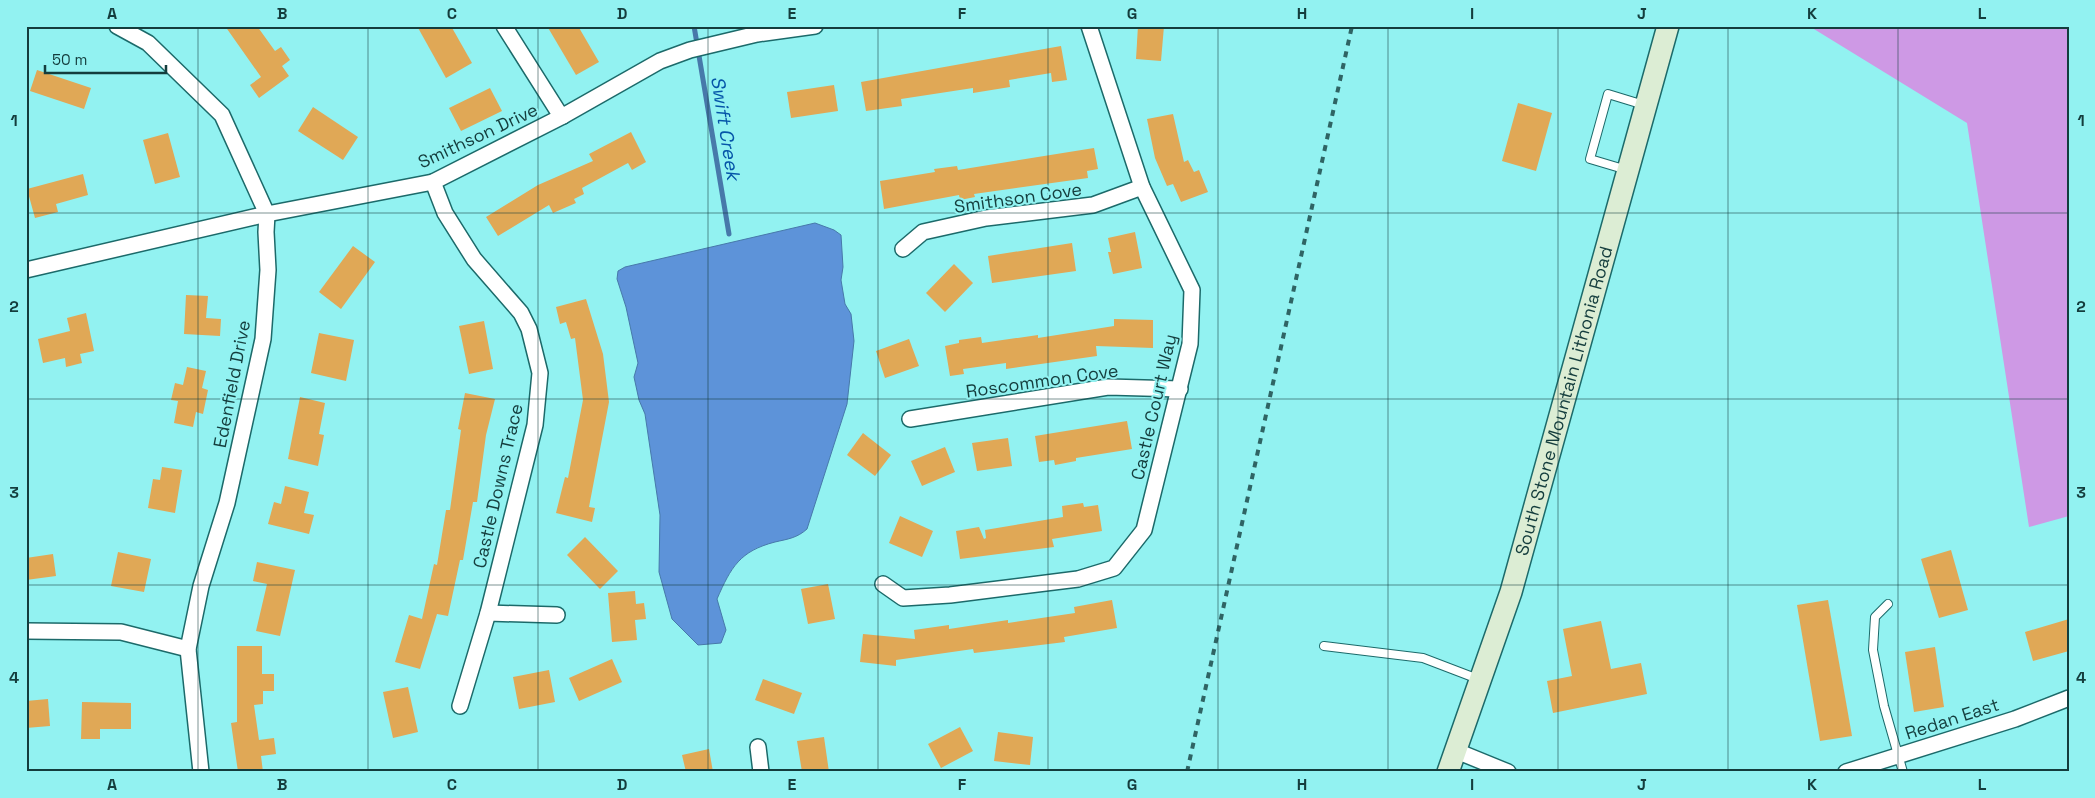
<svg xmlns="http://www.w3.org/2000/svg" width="2095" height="798" font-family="'Space Grotesk',sans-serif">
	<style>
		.forest { fill: #ce99e5 }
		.water { fill: #5d93d9; stroke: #4779aa }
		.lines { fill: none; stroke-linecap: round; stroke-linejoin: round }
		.stream { stroke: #4779aa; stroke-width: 5 }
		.building { fill: #e0a856 }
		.lane-casing { stroke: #1c6a6a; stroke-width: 10 }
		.street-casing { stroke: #1c6a6a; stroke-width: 18 }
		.secondary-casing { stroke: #1c6a6a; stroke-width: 24 }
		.lane { stroke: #fff; stroke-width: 8 }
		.street { stroke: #fff; stroke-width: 15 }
		.secondary { stroke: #dcedd4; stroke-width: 21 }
		.rail { stroke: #2f6464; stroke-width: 4; stroke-dasharray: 6 6; stroke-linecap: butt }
		.grid { fill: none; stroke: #143d3d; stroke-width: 1; stroke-opacity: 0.55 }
		.labels { text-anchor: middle; stroke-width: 4; stroke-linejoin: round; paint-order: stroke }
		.street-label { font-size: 18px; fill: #143d3d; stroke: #92f2f1 }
		.water-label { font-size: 19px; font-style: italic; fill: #0555a8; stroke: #92f2f1 }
		.neatline { fill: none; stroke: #143d3d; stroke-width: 2 }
		.grid-label { font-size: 16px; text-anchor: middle; font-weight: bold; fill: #143d3d }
	</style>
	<rect width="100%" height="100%" fill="#92f2f1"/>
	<!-- forest -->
	<polygon class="forest" points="1809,26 2069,26 2069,516 2029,527 1967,123"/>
	<!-- water -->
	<path class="water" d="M815,223l19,7 7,5 2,32 -2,13 4,24 6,10 3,27 -7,63 -40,125c-10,9 -19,10 -32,13 -35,9 -44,25 -58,57l9,31 -5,13 -23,2 -26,-26 -13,-47 1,-57 -15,-101 -6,-14 -5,-23 4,-14 -12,-56 -9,-28 1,-8 7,-4z"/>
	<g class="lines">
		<!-- stream -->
		<polyline class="stream" points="694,26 729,234"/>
	</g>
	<!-- building -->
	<g class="building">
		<polygon points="225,26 257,26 275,51 281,47 290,60 282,66 289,76 259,98 250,85 261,77"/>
		<polygon points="417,26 451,26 472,63 446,78"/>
		<polygon points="547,26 578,26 599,62 576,75"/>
		<polygon points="1138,26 1164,26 1161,61 1136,59"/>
		<polygon points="1061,46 1067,80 1052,82 1051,73 1009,80 1010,87 973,93 973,88 901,99 902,106 866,111 861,82"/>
		<polygon points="37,70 91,88 84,109 30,91"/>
		<polygon points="834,85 838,111 791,118 787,92"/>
		<polygon points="490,88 502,111 461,131 449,108"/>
		<polygon points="1518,103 1552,113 1536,171 1502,161"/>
		<polygon points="313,107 358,137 343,160 298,131"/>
		<polygon points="1173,114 1184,162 1188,160 1194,172 1199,170 1208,192 1181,202 1173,184 1167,186 1155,158 1147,119"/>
		<polygon points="631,132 646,162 632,170 628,163 582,188 584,194 574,199 576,203 553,213 549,205 498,236 486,217 538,185 593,161 589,154"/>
		<polygon points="168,133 180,177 155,184 143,140"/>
		<polygon points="1094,148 1098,169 1087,171 1088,178 974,194 975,197 960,200 959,195 884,209 880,181 935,172 934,169 957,166 958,170"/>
		<polygon points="83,174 88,195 56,204 58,212 35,218 27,189"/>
		<polygon points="1135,232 1142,268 1113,274 1108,252 1111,252 1108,238"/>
		<polygon points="1072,243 1076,271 992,283 988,256"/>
		<polygon points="353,246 375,262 341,309 319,292"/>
		<polygon points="954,264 973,283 945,312 926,293"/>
		<polygon points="186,295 208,296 206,318 221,319 220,336 184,334"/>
		<polygon points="586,299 603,354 609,402 589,507 595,508 592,522 556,513 565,477 568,478 583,400 575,338 571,339 566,322 560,324 556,307"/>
		<polygon points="86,313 94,351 80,354 82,363 66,367 65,358 43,363 38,339 70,331 67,318"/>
		<polygon points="1114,319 1153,320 1153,348 1096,346 1097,356 1006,369 1006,363 963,369 964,374 950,376 945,346 959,343 959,340 981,337 982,343 1038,335 1038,338 1114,326"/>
		<polygon points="484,321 493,369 469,374 459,326"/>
		<polygon points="319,333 354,340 346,381 311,373"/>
		<polygon points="909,339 919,366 885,378 876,351"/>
		<polygon points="187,367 206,371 202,388 208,390 203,414 196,412 193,427 174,423 178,401 171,400 175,383 183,385"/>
		<polygon points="465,393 495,399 486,435 477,502 473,502 463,560 460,560 448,616 437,614 420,669 395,662 409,615 422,619 434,564 437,565 446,510 450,510 461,430 458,429"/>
		<polygon points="300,397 325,403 319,434 324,435 318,466 288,459"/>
		<polygon points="1127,421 1132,449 1076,458 1076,461 1055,465 1054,460 1039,462 1035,436"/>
		<polygon points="863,433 891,455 875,476 847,455"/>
		<polygon points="1008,438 1012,466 977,471 972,443"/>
		<polygon points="945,447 955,472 922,486 911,461"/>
		<polygon points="162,467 182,470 175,513 148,508 153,479 160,480"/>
		<polygon points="285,486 309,492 304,513 314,515 309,534 268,524 274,502 281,504"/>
		<polygon points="1083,503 1084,507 1098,505 1102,531 1052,539 1054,547 960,559 956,531 979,527 984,539 986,538 985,530 1063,517 1062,506"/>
		<polygon points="900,516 933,531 922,557 889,543"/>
		<polygon points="585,537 618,571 600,589 567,555"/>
		<polygon points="1951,550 1968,610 1939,618 1921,559"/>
		<polygon points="118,552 151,559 144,592 111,586"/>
		<polygon points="53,554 56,576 26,580 26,558"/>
		<polygon points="257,562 295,570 280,636 256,631 267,584 253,581"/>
		<polygon points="828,584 835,619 808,624 801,589"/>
		<polygon points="635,591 636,604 644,603 646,619 635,620 637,640 612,642 608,593"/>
		<polygon points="1112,600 1117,628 1064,637 1065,642 974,653 973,649 896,660 896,666 860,662 863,634 915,639 914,630 949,625 949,629 1008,620 1008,623 1075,613 1074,607"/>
		<polygon points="1828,600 1852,736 1820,741 1797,605"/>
		<polygon points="2069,619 2069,651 2033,661 2025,632"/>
		<polygon points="1601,621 1611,669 1641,663 1647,694 1553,713 1547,681 1572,676 1563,629"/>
		<polygon points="237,646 262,646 262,674 274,674 274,691 263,691 263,704 254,705 259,740 274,738 276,754 261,756 263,772 238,772 231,723 237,722"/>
		<polygon points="1935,647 1944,707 1914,712 1905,652"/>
		<polygon points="612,659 622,682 579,701 569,678"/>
		<polygon points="549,670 555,702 519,709 513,677"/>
		<polygon points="763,679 802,693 794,714 755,700"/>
		<polygon points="408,687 418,732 393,738 383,692"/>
		<polygon points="48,699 50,726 26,728 26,701"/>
		<polygon points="82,702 131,703 131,729 100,729 100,739 81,739"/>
		<polygon points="960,727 973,751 941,768 928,744"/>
		<polygon points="998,732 1033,737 1030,765 994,761"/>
		<polygon points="824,737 829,772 802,772 797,741"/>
		<polygon points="709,749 713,772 686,772 682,755"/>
	</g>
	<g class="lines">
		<defs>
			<g id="lane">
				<polyline points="1627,170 1590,159 1608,94 1644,105"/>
				<polyline points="1888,604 1875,617 1873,650 1884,706 1903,772"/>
				<polyline points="1324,646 1423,658 1478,679"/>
			</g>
			<g id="street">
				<polyline points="117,26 148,43 222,115 267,214 266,232 268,270 263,339 227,503 201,586 188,649 201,772"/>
				<polyline points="504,26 559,113 563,116"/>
				<polyline points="433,182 445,213 474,259 521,313 529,329 540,373 535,425 488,613 460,706"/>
				<polyline points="903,249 923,232 986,218 1093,205 1142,187"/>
				<polyline points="26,270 267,214 433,182 563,116 660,61 690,50 757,34 815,26"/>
				<polyline points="910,419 1108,387 1180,389"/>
				<polyline points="883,584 903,598 950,595 1078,579 1114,568 1144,530 1190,344 1192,290 1142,187 1089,26"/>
				<polyline points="488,613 557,615"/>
				<polyline points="26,631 121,632 188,649"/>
				<polyline points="758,747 761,772"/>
				<polyline points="1454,750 1508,772"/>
				<polyline points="1846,772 2015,719 2069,698"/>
			</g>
			<g id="secondary">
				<path id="s1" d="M1448,772l63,-180 157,-566"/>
			</g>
		</defs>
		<!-- lane casing -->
		<use href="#lane" class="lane-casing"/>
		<!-- street casing -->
		<use href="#street" class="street-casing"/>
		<!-- secondary casing -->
		<use href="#secondary" class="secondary-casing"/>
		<!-- lane -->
		<use href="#lane" class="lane"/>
		<!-- street -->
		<use href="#street" class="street"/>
		<!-- secondary -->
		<use href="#secondary" class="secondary"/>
		<!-- rail -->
		<polyline class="rail" points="1187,772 1352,26"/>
	</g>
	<!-- grid -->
	<path class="grid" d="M198,26v746M368,26v746M538,26v746M708,26v746M878,26v746M1048,26v746M1218,26v746M1388,26v746M1558,26v746M1728,26v746M1898,26v746M26,213h2043M26,399h2043M26,585h2043"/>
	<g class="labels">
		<!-- street labels -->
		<g class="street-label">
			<text transform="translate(478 136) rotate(-25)" y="6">Smithson Drive</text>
			<text transform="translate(1018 198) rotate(-8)" y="6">Smithson Cove</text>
			<text transform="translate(1042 381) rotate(-8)" y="6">Roscommon Cove</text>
			<text transform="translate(232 384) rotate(-79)" y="6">Edenfield Drive</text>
			<text dy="6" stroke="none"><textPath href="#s1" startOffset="389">South Stone Mountain Lithonia Road</textPath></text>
			<text transform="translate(1154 407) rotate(-77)" y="6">Castle Court Way</text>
			<text transform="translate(498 486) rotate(-77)" y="6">Castle Downs Trace</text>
			<text transform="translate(1952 719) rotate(-18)" y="6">Redan East</text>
		</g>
		<!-- water labels -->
		<g class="water-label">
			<text transform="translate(726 128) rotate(81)" y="7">Swift Creek</text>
		</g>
	</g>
	<!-- border -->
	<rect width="2095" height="798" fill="none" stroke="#92f2f1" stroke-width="55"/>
	<!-- scale -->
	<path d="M45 65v8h121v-8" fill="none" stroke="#143d3d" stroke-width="2.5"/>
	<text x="52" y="65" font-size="15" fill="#143d3d" stroke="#92f2f1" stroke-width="4" paint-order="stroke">50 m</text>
	<rect x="28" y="28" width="2040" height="742" class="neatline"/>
	<g class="grid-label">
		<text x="112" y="19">A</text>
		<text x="282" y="19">B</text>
		<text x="452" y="19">C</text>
		<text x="622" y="19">D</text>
		<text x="792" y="19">E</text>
		<text x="962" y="19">F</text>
		<text x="1132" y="19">G</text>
		<text x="1302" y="19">H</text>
		<text x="1472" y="19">I</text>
		<text x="1642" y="19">J</text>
		<text x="1812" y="19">K</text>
		<text x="1982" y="19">L</text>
		<text x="14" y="126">1</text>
		<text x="2081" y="126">1</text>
		<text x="14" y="312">2</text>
		<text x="2081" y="312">2</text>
		<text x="14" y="498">3</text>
		<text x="2081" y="498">3</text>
		<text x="14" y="683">4</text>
		<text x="2081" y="683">4</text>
		<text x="112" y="790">A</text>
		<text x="282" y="790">B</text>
		<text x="452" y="790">C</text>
		<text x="622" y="790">D</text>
		<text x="792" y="790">E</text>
		<text x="962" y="790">F</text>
		<text x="1132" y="790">G</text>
		<text x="1302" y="790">H</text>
		<text x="1472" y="790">I</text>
		<text x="1642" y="790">J</text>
		<text x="1812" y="790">K</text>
		<text x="1982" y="790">L</text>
	</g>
</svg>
